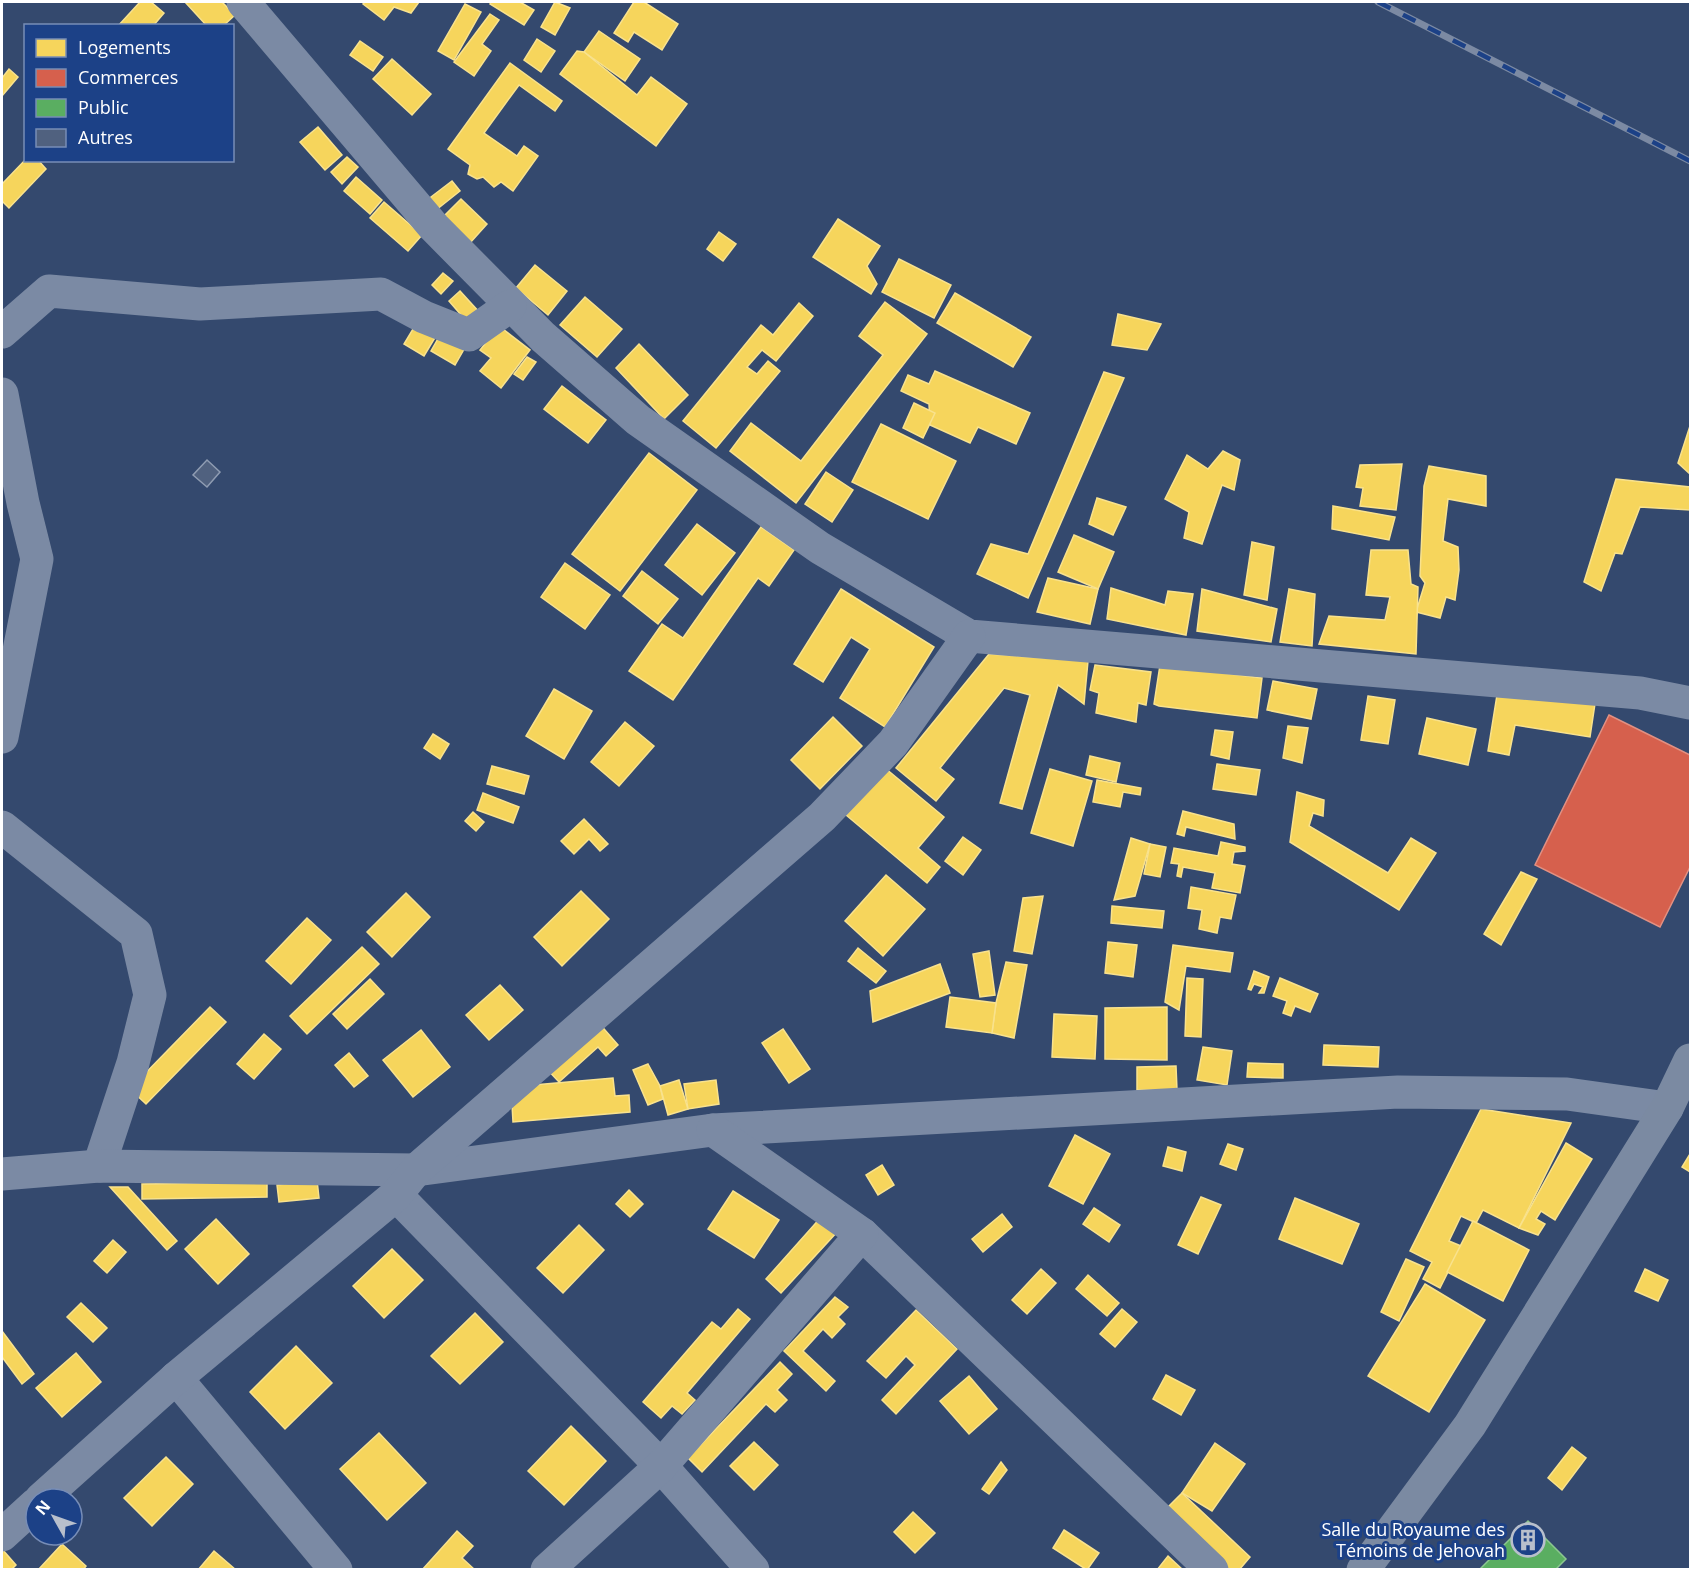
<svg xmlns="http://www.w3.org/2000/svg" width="1692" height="1571" font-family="'Open Sans',sans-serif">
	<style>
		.homes { fill: #f6d55c; stroke: #f9e28d; stroke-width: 1.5 }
		.shops { fill: #d6604d; stroke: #e29082; stroke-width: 1.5 }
		.public { fill: #5aae61; stroke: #8cc690; stroke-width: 1.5 }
		.building { fill: #50617f; stroke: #8f9cb2; stroke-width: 1.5 }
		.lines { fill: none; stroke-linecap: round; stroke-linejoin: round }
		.minor { stroke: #7b8aa4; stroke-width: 33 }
		.trunk { stroke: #7b8aa2; stroke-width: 33 }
		.rail-casing { stroke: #7c8aa3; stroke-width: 7 }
		.rail { stroke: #1c4187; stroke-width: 4.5; stroke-dasharray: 14; stroke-linecap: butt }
		.labels { text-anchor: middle; stroke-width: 6; stroke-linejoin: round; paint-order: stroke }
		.poi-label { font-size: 18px; fill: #fff; stroke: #1c4187; text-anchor: end }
	</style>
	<rect width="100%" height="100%" fill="#34496e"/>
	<!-- homes -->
	<g class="homes">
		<polygon points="140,2 151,2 164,13 153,26 118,26"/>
		<polygon points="185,2 222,2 235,15 223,26 207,26"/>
		<polygon points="365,2 419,2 411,13 394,7 384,20 363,4"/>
		<polygon points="491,2 520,2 534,10 524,25 490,4"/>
		<polygon points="555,2 570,8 555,35 541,27"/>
		<polygon points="634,2 644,2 678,24 662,50 634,32 628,42 614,33"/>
		<polygon points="465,4 481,12 454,60 438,51"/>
		<polygon points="490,14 499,20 482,44 491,51 474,76 454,62"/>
		<polygon points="599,31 640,59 625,81 584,52"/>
		<polygon points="537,39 555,51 541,72 524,60"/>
		<polygon points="360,41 383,57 373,71 350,55"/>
		<polygon points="577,51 584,52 637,95 651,77 687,104 656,146 560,74"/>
		<polygon points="392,59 431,94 412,115 373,79"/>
		<polygon points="510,63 562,101 555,111 519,85 484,133 517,156 524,146 538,156 513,191 501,182 494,187 483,177 477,179 468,174 470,165 448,149"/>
		<polygon points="9,69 18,77 2,96 2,78"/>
		<polygon points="318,127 342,155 325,170 300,142"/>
		<polygon points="347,157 358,167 342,184 331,172"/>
		<polygon points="26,159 26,160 38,160 46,169 9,208 2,201 2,184"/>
		<polygon points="356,177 382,200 370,214 344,191"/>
		<polygon points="452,181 460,191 436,210 427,200"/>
		<polygon points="461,199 487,224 470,243 443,217"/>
		<polygon points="384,202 422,235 408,251 370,218"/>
		<polygon points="838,219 880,246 867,266 877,284 871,294 813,257"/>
		<polygon points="719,232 736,244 723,261 707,249"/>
		<polygon points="899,259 951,285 934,318 882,292"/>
		<polygon points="535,265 567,291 548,315 516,288"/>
		<polygon points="443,273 453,281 441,294 432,285"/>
		<polygon points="460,291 480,313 468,323 449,301"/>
		<polygon points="955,293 1031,337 1013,367 937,323"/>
		<polygon points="585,297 622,329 597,357 560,325"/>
		<polygon points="885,302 927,334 796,503 730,451 751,423 801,461 883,355 859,336"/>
		<polygon points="799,303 813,316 776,361 762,350 747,367 757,374 768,361 780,371 716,448 683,421 761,325 773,335"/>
		<polygon points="1118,314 1161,324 1147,350 1112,345"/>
		<polygon points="416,324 436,336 424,356 404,344"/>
		<polygon points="499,326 530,350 501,388 480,371 491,358 480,350"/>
		<polygon points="443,330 467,344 455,365 431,351"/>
		<polygon points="639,344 688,395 664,419 616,368"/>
		<polygon points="527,357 536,362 523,380 514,374"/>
		<polygon points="935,371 1030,413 1016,444 978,427 970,443 930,425 929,404 901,391 908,375 929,384"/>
		<polygon points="1104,372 1124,378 1028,598 977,574 991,544 1028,554"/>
		<polygon points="562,386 606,420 588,443 544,409"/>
		<polygon points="914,403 935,413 923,438 903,428"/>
		<polygon points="881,424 956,461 928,519 852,482"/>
		<polygon points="1690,426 1690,474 1678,463"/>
		<polygon points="1223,451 1240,460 1234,490 1222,485 1202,544 1184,538 1189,512 1165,499 1187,455 1208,469"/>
		<polygon points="649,453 697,490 620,591 572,554"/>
		<polygon points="1402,464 1396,510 1360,506 1363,488 1356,487 1360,465"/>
		<polygon points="1429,466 1486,476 1486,506 1448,499 1443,541 1458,547 1459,570 1455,600 1446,597 1440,618 1416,612 1425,583 1420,576 1424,486"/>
		<polygon points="826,472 853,490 832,522 805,504"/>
		<polygon points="1616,479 1690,487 1690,510 1640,507 1622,554 1615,553 1601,591 1584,582"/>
		<polygon points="1097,498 1126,507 1113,535 1089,524"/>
		<polygon points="1333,506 1395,517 1389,540 1332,529"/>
		<polygon points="697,524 735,553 702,595 665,565"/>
		<polygon points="761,527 794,550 769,586 758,578 673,700 629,671 662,624 683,638"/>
		<polygon points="1074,535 1114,552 1098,589 1058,572"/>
		<polygon points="1252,542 1274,547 1267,600 1244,595"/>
		<polygon points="1371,550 1408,550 1411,584 1418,587 1416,654 1319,644 1329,616 1385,620 1390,597 1366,595"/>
		<polygon points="565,563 610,595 585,629 541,597"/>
		<polygon points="642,571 678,599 658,624 623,596"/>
		<polygon points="1048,578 1098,589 1090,624 1037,612"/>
		<polygon points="1111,588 1165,605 1168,591 1193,594 1186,635 1107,619"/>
		<polygon points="841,589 934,647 885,727 840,698 870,649 851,637 823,682 794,664"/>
		<polygon points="1202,589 1277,609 1271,642 1197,631"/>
		<polygon points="1289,589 1315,594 1312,646 1280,642"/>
		<polygon points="989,654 1088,661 1084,704 1058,685 1022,809 1000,803 1030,695 1004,688 940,768 954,779 936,801 896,768"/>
		<polygon points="1095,665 1151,672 1146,705 1138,703 1136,722 1096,713 1099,693 1090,690"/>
		<polygon points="1160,665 1262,678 1257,718 1159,706 1154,704"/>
		<polygon points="1273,681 1317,689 1311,719 1267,710"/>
		<polygon points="554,689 592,711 564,759 526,736"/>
		<polygon points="1497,695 1596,697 1590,737 1515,725 1509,755 1488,751"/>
		<polygon points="1368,696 1395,700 1388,744 1361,740"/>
		<polygon points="833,717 862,746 820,789 791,760"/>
		<polygon points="1427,718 1476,729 1468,765 1419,754"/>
		<polygon points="625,722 654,746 619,786 591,762"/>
		<polygon points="1288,726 1308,728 1302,763 1283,758"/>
		<polygon points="1215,730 1233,732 1229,759 1211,755"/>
		<polygon points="433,734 449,744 440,759 424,748"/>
		<polygon points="1090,756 1120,763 1116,782 1086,775"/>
		<polygon points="1217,764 1260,770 1256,795 1213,789"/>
		<polygon points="492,766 529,776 524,794 487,784"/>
		<polygon points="885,768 944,817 918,848 940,867 927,883 846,815"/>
		<polygon points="1050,769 1092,781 1073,846 1031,833"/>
		<polygon points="1097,780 1141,788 1140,795 1123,792 1120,807 1093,802"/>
		<polygon points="1297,792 1324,800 1323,816 1313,813 1309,826 1388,873 1411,838 1436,853 1399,910 1290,842"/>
		<polygon points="483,793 519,807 513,823 477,810"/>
		<polygon points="1183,811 1234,824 1235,839 1186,827 1184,836 1177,834"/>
		<polygon points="473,812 484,822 476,831 465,821"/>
		<polygon points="584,819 608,844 600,851 589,839 574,854 561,841"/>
		<polygon points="963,837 981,850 963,875 945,861"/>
		<polygon points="1131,838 1150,844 1135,896 1114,900"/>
		<polygon points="1221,842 1245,847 1245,851 1234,852 1232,864 1245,866 1240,893 1212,888 1215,873 1183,867 1181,877 1177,876 1179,864 1171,863 1174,848 1218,856"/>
		<polygon points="1150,844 1166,847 1160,877 1144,874"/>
		<polygon points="1521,872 1537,879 1501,945 1484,934"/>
		<polygon points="886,875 925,909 883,956 845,921"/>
		<polygon points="1191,887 1236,895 1231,919 1220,917 1217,933 1199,929 1202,910 1188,908"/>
		<polygon points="581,891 609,919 562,966 534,937"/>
		<polygon points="406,893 430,917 392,957 367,932"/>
		<polygon points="1043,896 1032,954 1014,951 1023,898"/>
		<polygon points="1112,906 1164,911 1162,928 1111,923"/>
		<polygon points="307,918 331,940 291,984 266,961"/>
		<polygon points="1108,942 1137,945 1133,977 1105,973"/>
		<polygon points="1173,945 1233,953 1230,972 1186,966 1179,1010 1165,1002"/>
		<polygon points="362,947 379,964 307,1034 290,1016"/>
		<polygon points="858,948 886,971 876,983 848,961"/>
		<polygon points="989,951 995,995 980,997 973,954"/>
		<polygon points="1006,962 1027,965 1014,1038 992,1033 996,1003"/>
		<polygon points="940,964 950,993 873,1022 870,991"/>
		<polygon points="1254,971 1269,977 1264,993 1259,993 1263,987 1254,984 1251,990 1248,989"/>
		<polygon points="1187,978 1203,979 1201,1037 1185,1036"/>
		<polygon points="1280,978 1318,994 1310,1012 1295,1006 1291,1016 1283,1013 1287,1001 1273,996"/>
		<polygon points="370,979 384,994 347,1029 333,1014"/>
		<polygon points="500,985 523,1010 489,1040 466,1015"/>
		<polygon points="950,997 996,1003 992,1033 946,1027"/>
		<polygon points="210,1007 226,1022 146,1104 130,1089"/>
		<polygon points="1167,1007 1167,1060 1105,1059 1105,1008"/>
		<polygon points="1054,1014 1097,1016 1095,1059 1052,1057"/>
		<polygon points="598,1022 618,1045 606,1056 598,1047 559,1082 546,1068"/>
		<polygon points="783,1029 810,1069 789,1083 762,1043"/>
		<polygon points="421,1030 450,1067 413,1097 383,1060"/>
		<polygon points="264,1034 281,1049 254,1079 237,1064"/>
		<polygon points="1324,1045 1379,1047 1378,1067 1323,1065"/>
		<polygon points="1203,1047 1232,1051 1227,1085 1197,1080"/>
		<polygon points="349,1053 368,1076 354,1087 335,1065"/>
		<polygon points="1248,1063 1283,1064 1283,1078 1247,1077"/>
		<polygon points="648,1064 660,1086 663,1099 648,1105 633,1070"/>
		<polygon points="1176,1066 1177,1090 1137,1090 1137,1067"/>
		<polygon points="613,1078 615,1096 629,1095 630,1112 513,1122 511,1087"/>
		<polygon points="679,1080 688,1109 668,1115 660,1086"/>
		<polygon points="716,1080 719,1104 688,1109 684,1084"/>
		<polygon points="1481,1109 1571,1123 1519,1228 1483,1210 1476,1223 1461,1216 1449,1241 1461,1246 1440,1288 1423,1279 1432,1262 1410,1251"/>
		<polygon points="1075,1135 1110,1154 1083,1204 1049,1186"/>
		<polygon points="1566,1143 1592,1159 1555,1220 1541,1211 1536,1219 1545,1224 1538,1235 1519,1228"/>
		<polygon points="1228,1144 1243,1149 1236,1170 1220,1164"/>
		<polygon points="1168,1147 1186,1152 1182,1171 1163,1166"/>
		<polygon points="1690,1154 1690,1172 1682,1167"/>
		<polygon points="882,1165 894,1185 878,1195 866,1175"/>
		<polygon points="317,1180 319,1198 279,1202 277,1185"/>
		<polygon points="267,1182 267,1197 142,1199 142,1184"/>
		<polygon points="110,1187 128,1187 177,1241 167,1250"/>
		<polygon points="629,1190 643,1204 630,1217 616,1204"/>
		<polygon points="733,1191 779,1220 754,1258 708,1229"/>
		<polygon points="1201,1197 1221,1205 1198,1254 1178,1245"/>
		<polygon points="1295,1198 1359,1224 1342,1264 1279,1239"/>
		<polygon points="1094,1208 1120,1225 1109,1242 1083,1224"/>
		<polygon points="1002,1214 1012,1227 983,1252 972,1239"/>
		<polygon points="822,1216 838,1231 781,1293 766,1279"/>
		<polygon points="216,1219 249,1254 218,1284 185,1249"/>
		<polygon points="1473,1221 1529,1250 1503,1301 1447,1272"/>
		<polygon points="579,1225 604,1250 563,1293 537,1268"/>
		<polygon points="113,1240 126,1252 107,1273 94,1261"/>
		<polygon points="392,1249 423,1280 384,1318 353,1286"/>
		<polygon points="1406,1259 1424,1267 1399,1321 1381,1312"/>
		<polygon points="1041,1269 1056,1283 1027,1314 1012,1300"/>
		<polygon points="1645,1269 1668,1280 1658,1301 1635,1291"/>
		<polygon points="1088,1275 1119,1303 1107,1316 1076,1289"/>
		<polygon points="1425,1284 1485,1320 1429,1412 1368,1376"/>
		<polygon points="835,1297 848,1307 838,1317 845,1324 832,1338 823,1329 803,1351 835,1381 826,1391 784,1351"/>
		<polygon points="81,1303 107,1328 93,1342 67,1317"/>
		<polygon points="738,1309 750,1319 687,1393 695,1400 682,1414 672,1406 661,1418 643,1402 712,1322 721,1329"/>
		<polygon points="1122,1309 1137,1322 1115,1347 1100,1334"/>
		<polygon points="916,1310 957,1349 896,1414 882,1400 915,1365 906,1356 886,1378 867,1361"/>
		<polygon points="475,1313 503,1342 460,1384 431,1356"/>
		<polygon points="2,1331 34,1374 22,1384 2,1357"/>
		<polygon points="296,1346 332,1383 285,1429 250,1392"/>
		<polygon points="76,1353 101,1382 62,1417 36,1388"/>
		<polygon points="780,1362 792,1374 777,1390 787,1400 775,1412 766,1404 702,1472 688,1458"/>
		<polygon points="1166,1375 1195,1390 1181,1415 1153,1399"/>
		<polygon points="969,1376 997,1409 969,1434 940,1401"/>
		<polygon points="571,1426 606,1461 564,1505 528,1471"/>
		<polygon points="379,1433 426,1483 387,1520 340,1469"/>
		<polygon points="754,1442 778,1465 754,1490 730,1466"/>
		<polygon points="1215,1443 1245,1464 1212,1511 1182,1493"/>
		<polygon points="1572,1447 1586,1458 1562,1490 1548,1478"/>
		<polygon points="166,1457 193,1484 152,1526 124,1498"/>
		<polygon points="1001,1462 1007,1470 989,1494 982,1489"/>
		<polygon points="1182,1493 1250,1557 1239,1570 1229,1570 1165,1510"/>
		<polygon points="913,1512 935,1533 915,1553 894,1532"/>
		<polygon points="1064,1530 1099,1553 1087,1570 1053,1548"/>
		<polygon points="457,1531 473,1546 462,1558 475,1570 422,1570"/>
		<polygon points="62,1544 86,1566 83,1570 38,1570"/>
		<polygon points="2,1549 16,1565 11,1570 2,1570"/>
		<polygon points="214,1551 236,1570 198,1570"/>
		<polygon points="1168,1556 1183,1570 1157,1570"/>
	</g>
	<!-- shops -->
	<polygon class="shops" points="1609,715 1690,755 1690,867 1660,927 1535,865"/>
	<!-- public -->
	<polygon class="public" points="1528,1521 1566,1559 1555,1570 1479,1570"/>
	<!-- building -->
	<polygon class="building" points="207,460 220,472 207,487 193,475"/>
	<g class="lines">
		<!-- minor -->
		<g class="minor">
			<polyline points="243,2 434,227 543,337 638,420 820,548 969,636 1640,693 1690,703"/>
			<polyline points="2,332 49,291 200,304 381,294 424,317 469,335 510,306"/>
			<polyline points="2,394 23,503 37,559 2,737"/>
			<polyline points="2,827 136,934 150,995 133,1063 99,1166"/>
			<polyline points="2,1174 99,1166 416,1170 713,1130 1398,1092 1567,1094 1667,1108"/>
			<polyline points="396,1195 661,1466 753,1570"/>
			<polyline points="862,1234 1212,1570"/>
			<polyline points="176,1378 336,1570"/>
			<polyline points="41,1499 176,1378 396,1195 416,1170 822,817 893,743 969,636"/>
			<polyline points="2,1535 36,1504"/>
			<polyline points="547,1570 661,1466 862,1234 713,1130"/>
		</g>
		<!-- trunk -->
		<polyline class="trunk" points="1363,1570 1470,1425 1667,1108 1690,1060"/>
		<defs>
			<polyline id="rail" points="1378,2 1690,161"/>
		</defs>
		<!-- rail casing -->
		<use href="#rail" class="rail-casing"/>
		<!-- rail -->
		<use href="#rail" class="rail"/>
	</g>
	<!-- icons -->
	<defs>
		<symbol id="building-ring" viewBox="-11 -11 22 22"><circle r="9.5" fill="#1c4187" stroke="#b8bfcc" stroke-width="1.5"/><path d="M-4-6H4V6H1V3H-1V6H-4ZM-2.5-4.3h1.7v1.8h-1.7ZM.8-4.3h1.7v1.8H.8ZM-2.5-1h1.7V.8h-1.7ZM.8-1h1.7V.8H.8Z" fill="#b8bfcc"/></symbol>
	</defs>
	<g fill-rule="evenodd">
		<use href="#building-ring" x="1509" y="1521" width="38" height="38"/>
	</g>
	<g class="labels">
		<!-- poi labels -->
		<g class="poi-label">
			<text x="1505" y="1536">Salle du Royaume des<tspan x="1505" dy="21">Témoins de Jehovah</tspan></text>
		</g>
	</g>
	<!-- border -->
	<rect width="1692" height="1571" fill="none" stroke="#ffffff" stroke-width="6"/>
	<!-- legend -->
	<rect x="24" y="24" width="210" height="138" fill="#1c4187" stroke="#778db7" stroke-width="1.5"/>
	<rect x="36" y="39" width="30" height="18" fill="#f6d55c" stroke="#778db7" stroke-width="1.5"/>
	<text x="78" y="54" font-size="18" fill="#ffffff">Logements</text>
	<rect x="36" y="69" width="30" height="18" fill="#d6604d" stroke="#778db7" stroke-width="1.5"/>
	<text x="78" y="84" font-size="18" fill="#ffffff">Commerces</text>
	<rect x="36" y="99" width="30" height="18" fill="#5aae61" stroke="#778db7" stroke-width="1.5"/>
	<text x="78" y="114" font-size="18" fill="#ffffff">Public</text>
	<rect x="36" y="129" width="30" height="18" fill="#50617f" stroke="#778db7" stroke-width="1.5"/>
	<text x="78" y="144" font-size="18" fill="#ffffff">Autres</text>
	<!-- north arrow -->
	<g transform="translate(54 1517) rotate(310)"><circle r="28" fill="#1c4187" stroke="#778db7" stroke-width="1.5"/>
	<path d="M0-4.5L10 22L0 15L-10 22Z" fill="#b8bfcc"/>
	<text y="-9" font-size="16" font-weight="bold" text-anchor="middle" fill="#ffffff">N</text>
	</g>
</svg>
